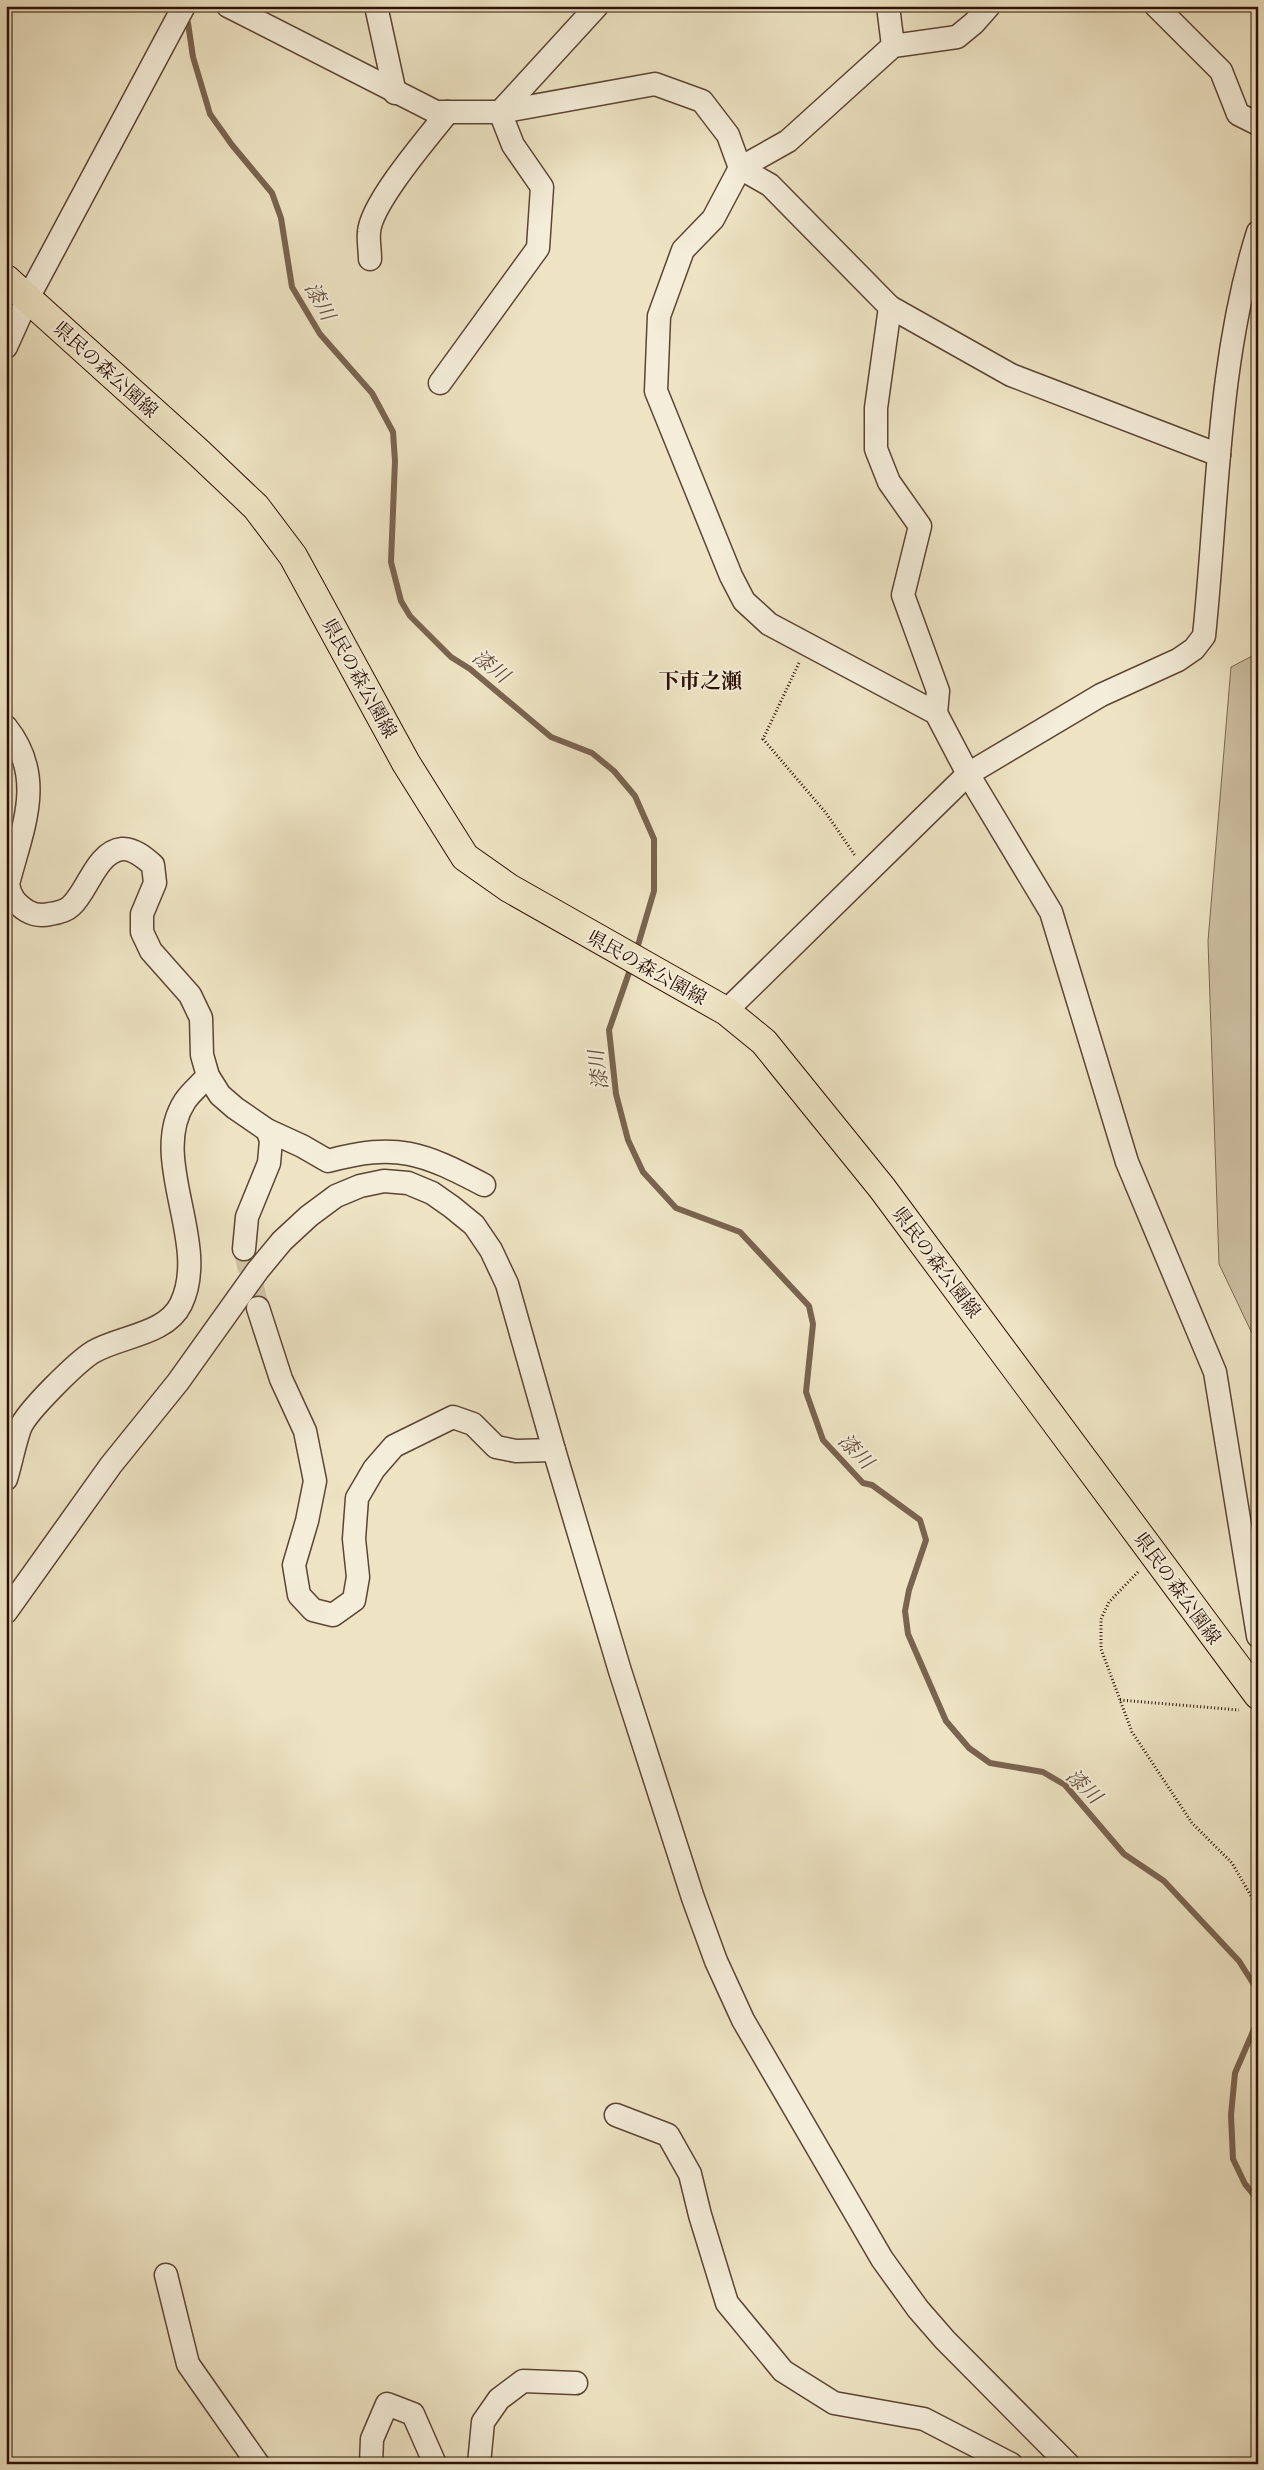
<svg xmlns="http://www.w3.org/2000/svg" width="1264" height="2470" font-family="Alegreya,'Noto Serif JP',serif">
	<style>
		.green { fill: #cdc0a3; stroke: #7c6854 }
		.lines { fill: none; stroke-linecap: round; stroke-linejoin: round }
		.stream { stroke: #796450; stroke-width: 6 }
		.minor-tunnel { stroke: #d1c4a7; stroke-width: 22; stroke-dasharray: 22 11; stroke-linecap: butt }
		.minor-casing { stroke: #5c4534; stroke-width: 25 }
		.major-casing { stroke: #2c1004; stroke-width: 30 }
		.path { stroke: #2c1004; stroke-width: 3; stroke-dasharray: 1 2.5; stroke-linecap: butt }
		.minor { stroke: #f4edd9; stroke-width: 22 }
		.major { stroke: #eee4c4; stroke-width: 28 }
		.labels { text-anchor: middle; stroke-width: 4; stroke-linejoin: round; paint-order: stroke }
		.street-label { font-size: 19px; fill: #2c1004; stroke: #f4edd9 }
		.water-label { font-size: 20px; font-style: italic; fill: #664f3d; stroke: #f4edd9 }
		.quarter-label { font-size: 21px; font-weight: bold; fill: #2c1004; stroke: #f4edd9 }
	</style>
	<rect width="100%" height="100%" fill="#eee4c4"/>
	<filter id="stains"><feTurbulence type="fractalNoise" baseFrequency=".004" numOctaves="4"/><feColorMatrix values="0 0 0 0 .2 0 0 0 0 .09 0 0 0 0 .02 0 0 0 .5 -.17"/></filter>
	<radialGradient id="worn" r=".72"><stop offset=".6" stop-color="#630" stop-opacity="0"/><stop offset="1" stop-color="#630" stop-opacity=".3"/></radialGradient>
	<!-- green -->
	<polygon class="green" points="1258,653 1258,1346 1219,1264 1208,941 1231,667"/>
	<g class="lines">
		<!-- stream -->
		<g class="stream">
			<polyline points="188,23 193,57 210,114 232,145 272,193 281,218 292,287 320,334 372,393 393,432 395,461 391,562 401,601 410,616 451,657 470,669 551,737 592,753 614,771 635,796 654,839 654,891 636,952"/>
			<polyline points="632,964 609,1030 616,1094 628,1140 643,1172 676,1208 740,1232 809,1306 813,1324 806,1392 823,1440 863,1483 872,1485 920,1520 926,1540 909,1590 905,1611 908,1634 946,1721 969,1748 990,1763 1043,1772 1065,1785 1124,1854 1164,1881 1239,1961 1258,1991"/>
			<polyline points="1258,2020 1235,2073 1231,2115 1233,2159 1245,2184 1258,2200"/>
		</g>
		<!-- minor-tunnel -->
		<polyline class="minor-tunnel" points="244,1249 258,1308"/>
		<defs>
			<g id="minor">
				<polyline points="228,6 436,112 500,112 655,84 702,101 728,135 740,168 713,219 683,250 659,316 656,391 731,576 744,601 769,624 936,713 968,774 1051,912 1127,1162 1215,1372 1258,1636"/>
				<polyline points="376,6 395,93"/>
				<polyline points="888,6 893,46"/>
				<polyline points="989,6 974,23 957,37 893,46 788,141 740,168 770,185 890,307 1011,375 1219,455"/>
				<polyline points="1156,6 1221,71 1238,114 1258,124"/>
				<path d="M370,259c0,-9 -2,-19 -1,-27 2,-29 60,-96 79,-120"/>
				<polyline points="890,307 876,408 876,449 889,482 920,526 903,595 938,691 936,713"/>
				<polyline points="6,347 28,298 184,6"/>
				<polyline points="440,383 538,248 542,187 513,145 500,112 597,6"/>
				<path d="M6,727c41,51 16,102 2,157 2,13 8,20 19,27 7,4 15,5 23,3 7,-1 16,-3 21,-8 17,-15 25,-54 51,-57 11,-1 23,9 31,16l2,18 -13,31v18l9,19 39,44 11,23 1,37 6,21 12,19 15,13 32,22 4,10 -2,23 -22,54 -3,32"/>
				<path d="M726,1011l242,-237 133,-79 77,-35 16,-11 10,-13c14,-134 13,-274 54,-404"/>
				<path d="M267,1130l35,16 26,15c69,-19 95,-8 156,24"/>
				<polyline points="258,1308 281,1379 305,1431 315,1481 307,1521 294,1565 299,1595 313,1610 333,1615 354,1600 358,1577 354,1539 357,1498 374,1469 394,1446 453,1417 473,1424 496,1447 516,1451 554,1450"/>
				<path d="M6,1479c5,-16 8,-34 14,-51 7,-17 57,-66 73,-76 27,-16 73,-17 88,-48 30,-62 -34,-145 4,-203 6,-9 16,-17 23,-25"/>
				<polyline points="6,1612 111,1465 178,1382 258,1270 282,1241 309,1216 336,1196 360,1186 384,1181 408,1183 432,1193 452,1207 474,1225 491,1250 507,1284 554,1450 620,1671 693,1898 716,1961 743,2020 882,2259 918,2309 945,2340 1068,2464"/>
				<polyline points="616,2115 668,2135 690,2174 700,2215 727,2303 783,2371 834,2403 924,2419 1011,2464"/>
				<polyline points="166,2275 188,2364 258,2464"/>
				<polyline points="371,2464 372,2439 387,2404 413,2414 435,2464"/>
				<polyline points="479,2464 483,2422 499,2399 523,2381 576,2383"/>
			</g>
			<polyline id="major" points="6,279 198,452 256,507 293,556 406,763 465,857 509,888 726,1011 764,1042 882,1188 1258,1695"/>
		</defs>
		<!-- minor casing -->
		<use href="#minor" class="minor-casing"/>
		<!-- major casing -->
		<use href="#major" class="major-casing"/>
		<!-- path -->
		<g class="path">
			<polyline points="799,663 763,739 826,813 856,857"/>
			<polyline points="1138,1572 1109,1602 1101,1619 1101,1649 1132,1732 1192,1823 1232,1863 1258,1908"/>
			<polyline points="1120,1700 1239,1710"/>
		</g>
		<!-- minor -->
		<use href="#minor" class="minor"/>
		<!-- major -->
		<use href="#major" class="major"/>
	</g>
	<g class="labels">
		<!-- street labels -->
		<g class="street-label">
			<text transform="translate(106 369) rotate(42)" y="7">県民の森公園線</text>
			<text transform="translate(360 678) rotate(61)" y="7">県民の森公園線</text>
			<text transform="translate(647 967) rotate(29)" y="7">県民の森公園線</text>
			<text transform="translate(937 1262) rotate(53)" y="7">県民の森公園線</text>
			<text transform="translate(1178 1588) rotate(54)" y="7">県民の森公園線</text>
		</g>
		<!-- water labels -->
		<g class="water-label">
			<text transform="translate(320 301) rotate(61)" y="7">漆川</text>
			<text transform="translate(491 666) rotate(38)" y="7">漆川</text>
			<text transform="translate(598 1070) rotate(-97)" y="7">漆川</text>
			<text transform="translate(856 1451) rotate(46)" y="7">漆川</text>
			<text transform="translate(1084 1786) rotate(44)" y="7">漆川</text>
		</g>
		<!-- quarter labels -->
		<g class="quarter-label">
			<text x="700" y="688">下市之瀬</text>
		</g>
	</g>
	<!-- margin -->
	<rect width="1264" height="2470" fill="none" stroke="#eee4c4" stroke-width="25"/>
	<rect x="8" y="8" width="1249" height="2455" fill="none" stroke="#2c1004" stroke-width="2.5"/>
	<rect x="12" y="12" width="1239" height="2445" fill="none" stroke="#2c1004"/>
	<rect width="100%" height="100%" filter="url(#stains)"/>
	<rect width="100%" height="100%" fill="url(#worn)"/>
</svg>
